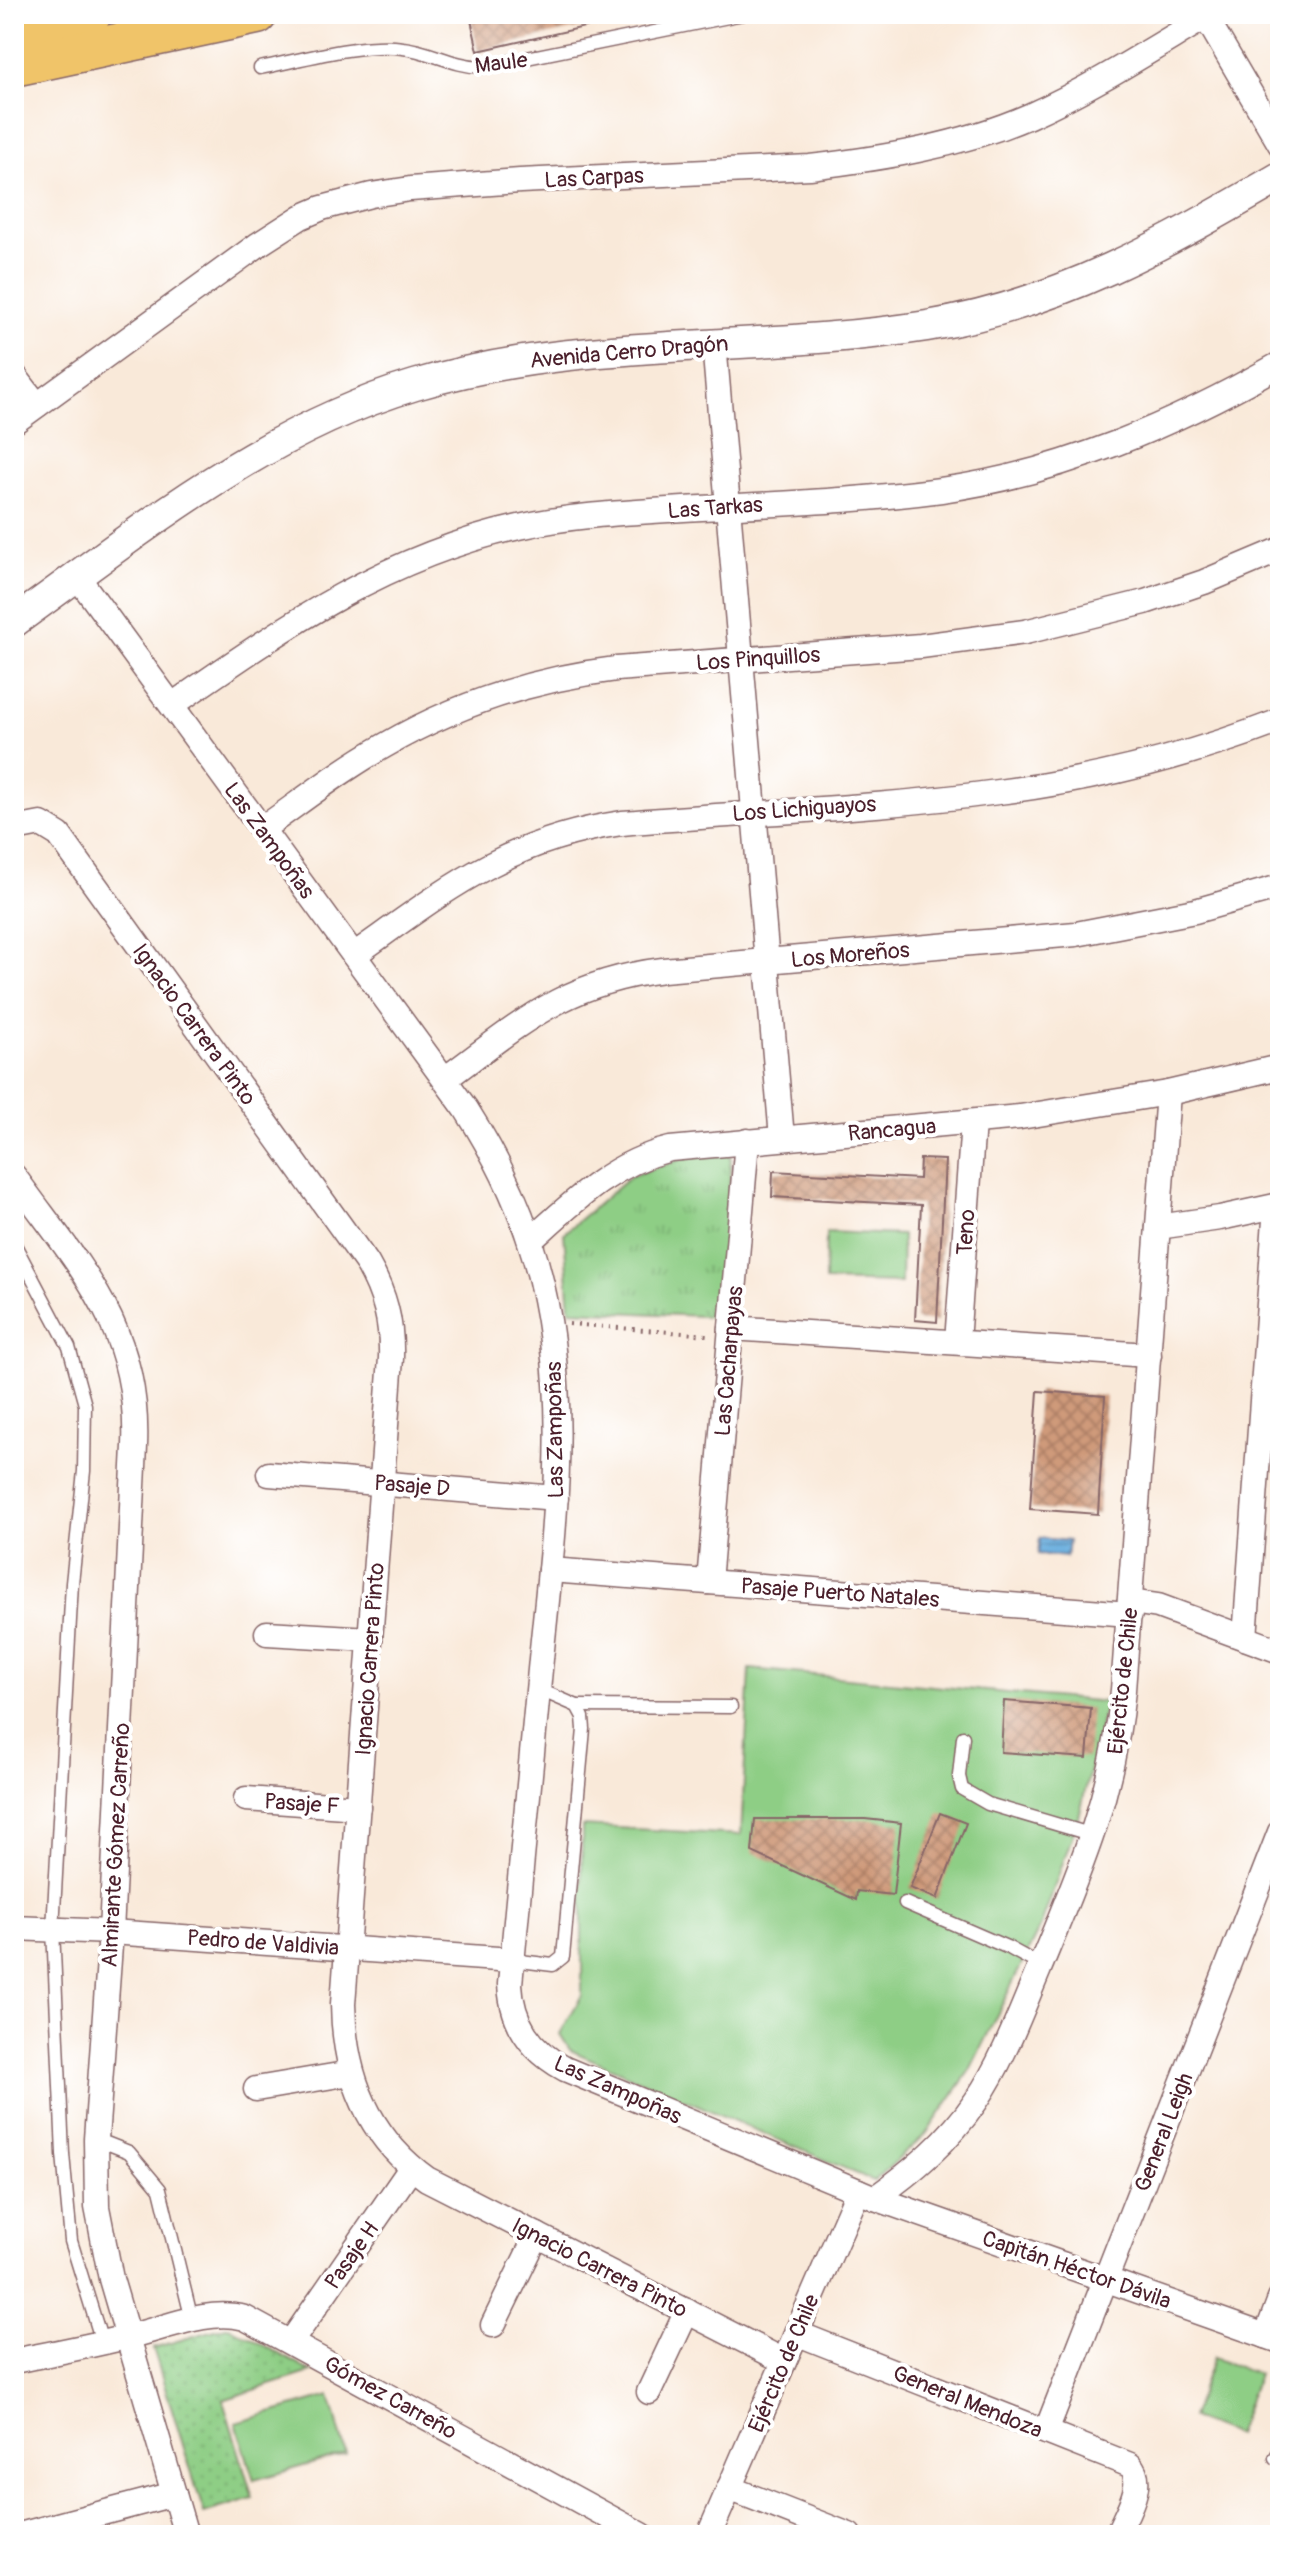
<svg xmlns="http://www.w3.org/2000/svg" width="1294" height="2549" font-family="Pangolin,sans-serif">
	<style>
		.grass { fill: url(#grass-dots); stroke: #6c7658; stroke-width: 2 }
		.park { fill: url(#park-tufts); stroke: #6c7658; stroke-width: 2 }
		.pitch { fill: #8ece85; stroke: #6c7658; stroke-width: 2 }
		.water { fill: url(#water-rules); stroke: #586684; stroke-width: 2 }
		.building { fill: url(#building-cross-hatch) }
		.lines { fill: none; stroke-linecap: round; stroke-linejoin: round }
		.service-casing { stroke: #876668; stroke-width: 15 }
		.minor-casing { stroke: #876668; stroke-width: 27 }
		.tertiary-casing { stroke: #876668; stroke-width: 33 }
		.trunk-casing { stroke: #876668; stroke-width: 43 }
		.path { stroke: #876668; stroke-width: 4; stroke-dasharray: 2 6; stroke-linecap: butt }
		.service { stroke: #fff; stroke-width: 12 }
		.minor { stroke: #fff; stroke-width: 24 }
		.tertiary { stroke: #fff; stroke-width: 30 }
		.trunk { stroke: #f0c469; stroke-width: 40 }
		.labels { text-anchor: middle; stroke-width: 8; stroke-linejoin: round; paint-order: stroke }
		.street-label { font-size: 22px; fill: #4a1f2b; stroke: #fff }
	</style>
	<defs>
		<pattern id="grass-dots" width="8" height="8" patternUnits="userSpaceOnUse" patternTransform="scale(2)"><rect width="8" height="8" fill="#8ece85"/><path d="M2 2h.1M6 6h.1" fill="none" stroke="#7cb073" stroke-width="1.8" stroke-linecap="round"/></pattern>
		<pattern id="park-tufts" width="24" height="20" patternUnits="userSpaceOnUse" patternTransform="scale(2)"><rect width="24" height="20" fill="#8ece85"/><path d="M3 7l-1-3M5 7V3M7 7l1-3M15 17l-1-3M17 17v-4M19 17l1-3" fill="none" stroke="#7cb073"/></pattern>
		<pattern id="water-rules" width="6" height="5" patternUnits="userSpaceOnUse" patternTransform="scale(2)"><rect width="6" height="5" fill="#67adde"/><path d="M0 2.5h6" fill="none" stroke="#578cb4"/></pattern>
		<pattern id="building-cross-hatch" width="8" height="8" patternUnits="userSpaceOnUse" patternTransform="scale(2)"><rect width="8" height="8" fill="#cf9a7a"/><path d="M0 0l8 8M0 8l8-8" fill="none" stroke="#aa7d64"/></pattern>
	</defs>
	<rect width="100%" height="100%" fill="#fff"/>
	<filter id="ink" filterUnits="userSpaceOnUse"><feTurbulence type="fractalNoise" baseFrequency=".0125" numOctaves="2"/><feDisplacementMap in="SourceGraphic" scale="16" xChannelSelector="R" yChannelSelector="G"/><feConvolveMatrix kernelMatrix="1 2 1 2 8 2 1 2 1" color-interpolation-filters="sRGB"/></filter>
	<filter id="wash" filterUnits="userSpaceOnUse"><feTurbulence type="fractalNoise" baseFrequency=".006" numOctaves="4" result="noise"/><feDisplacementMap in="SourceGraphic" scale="32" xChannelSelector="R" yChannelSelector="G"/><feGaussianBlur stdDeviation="1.8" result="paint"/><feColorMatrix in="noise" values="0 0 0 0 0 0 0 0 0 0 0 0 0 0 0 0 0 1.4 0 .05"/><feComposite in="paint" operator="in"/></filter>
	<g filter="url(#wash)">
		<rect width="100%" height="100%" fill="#f9e9d9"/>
		<!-- grass -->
		<polygon class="grass" points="229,2326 311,2372 223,2400 253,2498 204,2513 153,2348"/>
		<!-- park -->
		<polygon class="park" points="731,1155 723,1317 570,1310 564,1233 631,1176 685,1158"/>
		<!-- pitch -->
		<g class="pitch">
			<polygon points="826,1232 902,1235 901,1283 825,1281"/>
			<polygon points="750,1669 1106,1702 1079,1817 1041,1925 970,2070 926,2134 874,2181 570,2050 560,2034 582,1995 582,1826 741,1835"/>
			<polygon points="1213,2358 1258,2374 1236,2435 1191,2418"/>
			<polygon points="330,2396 346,2454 254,2480 236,2423"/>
		</g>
		<!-- water -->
		<polygon class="water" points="1040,1538 1068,1541 1066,1557 1038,1554"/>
		<g id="blocks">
			<!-- building -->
			<g class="building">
				<polygon points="499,14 638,14 638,15 478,51 471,20"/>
				<polygon points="920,1159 945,1160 937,1322 915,1320 921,1205 772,1197 773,1171 919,1179"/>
				<polygon points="1038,1391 1105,1396 1098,1514 1030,1509"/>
				<polygon points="1004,1701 1091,1708 1087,1758 1001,1752"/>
				<polygon points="940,1813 966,1823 937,1899 910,1888"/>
				<polygon points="755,1819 865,1819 901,1823 893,1895 857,1891 856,1900 752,1852"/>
			</g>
		</g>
	</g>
	<g filter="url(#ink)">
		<use href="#blocks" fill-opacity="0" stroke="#876668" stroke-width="2"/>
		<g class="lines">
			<defs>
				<g id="service">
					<path d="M260,68c41,-8 102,-26 143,-20 27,3 50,18 79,19l261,-53"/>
					<polyline points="14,1243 69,1347 85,1405 84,1471 72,1583 53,1929 63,2154 71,2241 102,2342"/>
					<polyline points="577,1706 731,1707"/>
					<polyline points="963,1737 959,1776 962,1789 988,1804 1093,1835"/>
					<polyline points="905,1903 1009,1948 1040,1965"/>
					<polyline points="512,1960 553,1965 563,1957 584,1729 583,1717 577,1706 538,1689"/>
					<polyline points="96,2139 129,2152 160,2189 192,2320"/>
					<polyline points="1275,2458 1280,2450"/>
				</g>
				<g id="minor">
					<polyline points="1204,14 1280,144"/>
					<polyline points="714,343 782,1138"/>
					<polyline points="14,375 37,405"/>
					<path d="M14,422l245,-178 42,-27 21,-9 49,-13 39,-6 110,-8 290,-14c74,-9 150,-21 219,-51 63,-28 123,-67 182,-102"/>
					<path d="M77,576l389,533c26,41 48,83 63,130 46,136 26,281 12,420 -10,108 -21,217 -31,325 2,39 20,66 55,85l310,129 405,143"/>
					<path d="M172,705c110,-76 213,-149 347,-178 49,-11 100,-14 150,-17 91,-6 183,-8 272,-20 121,-17 234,-66 339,-126"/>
					<path d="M262,829c40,-28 79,-59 122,-83 72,-42 150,-67 232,-77l305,-23 104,-14 120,-30 59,-20 76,-32"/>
					<path d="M14,832l6,-4 21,-4 18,11 308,428c18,31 25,59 24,95l-48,646c1,72 25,133 84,175l357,182"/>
					<path d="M354,955c92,-65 152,-115 268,-132 125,-11 252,-14 376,-31 96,-12 191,-36 282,-71"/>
					<path d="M445,1079c76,-56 120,-97 218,-109l413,-36 119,-23 85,-24"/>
					<path d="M14,1176c65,91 126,151 121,270l-24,486 -15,207 1,68 14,72 75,256"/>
					<polyline points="1158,1227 1220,1218 1280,1205"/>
					<path d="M530,1241c43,-39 82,-78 140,-92l350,-32 148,-24 112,-26"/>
					<polyline points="731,1328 1149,1355"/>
					<polyline points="957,1342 973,1122"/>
					<polyline points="269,1474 556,1498"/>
					<polyline points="550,1570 1130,1614"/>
					<polyline points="709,1582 747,1141"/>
					<polyline points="1131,1602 1158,1606 1280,1651"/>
					<polyline points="267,1633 370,1639"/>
					<polyline points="1245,1638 1276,1206"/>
					<polyline points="246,1799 358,1807"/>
					<polyline points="14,1928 111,1932 512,1960"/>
					<polyline points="256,2089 351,2073"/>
					<path d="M875,2198c38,-27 74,-57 101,-97 27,-40 44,-87 63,-132 40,-96 74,-173 84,-279l45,-597"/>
					<polyline points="493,2325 537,2235"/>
					<path d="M796,2333l334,132c17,18 -5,50 -13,70"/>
					<polyline points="1266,2336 1280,2299"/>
					<polyline points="291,2342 411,2168"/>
					<path d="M14,2361c39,-8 77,-15 116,-25 36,-8 78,-28 115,-18l397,217"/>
					<polyline points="649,2392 687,2311"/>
					<polyline points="1046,2432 1280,1832"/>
					<polyline points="729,2488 849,2535"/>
					<polyline points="19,2535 174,2494"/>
					<polyline points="709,2535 858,2191"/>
				</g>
				<path id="tertiary" d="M14,622c126,-91 250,-192 401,-237 166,-50 342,-32 512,-59 131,-21 240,-83 353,-149"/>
				<g id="trunk">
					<polyline points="14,30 91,14"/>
					<polyline points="14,66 257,14"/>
				</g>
			</defs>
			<!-- service casing -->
			<use href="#service" class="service-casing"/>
			<!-- minor casing -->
			<use href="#minor" class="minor-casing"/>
			<!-- tertiary casing -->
			<use href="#tertiary" class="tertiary-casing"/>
			<!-- trunk casing -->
			<use href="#trunk" class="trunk-casing"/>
			<!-- path -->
			<polyline class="path" points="569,1324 708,1335"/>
			<!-- service -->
			<use href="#service" class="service"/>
			<!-- minor -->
			<use href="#minor" class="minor"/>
			<!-- tertiary -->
			<use href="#tertiary" class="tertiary"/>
			<!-- trunk -->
			<use href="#trunk" class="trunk"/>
		</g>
	</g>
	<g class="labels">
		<!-- street labels -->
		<g class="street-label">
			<text transform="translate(501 62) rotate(-7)" y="8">Maule</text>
			<text transform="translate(594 177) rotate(-3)" y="8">Las Carpas</text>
			<text transform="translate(629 351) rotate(-5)" y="8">Avenida Cerro Dragón</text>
			<text transform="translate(715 507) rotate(-4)" y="8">Las Tarkas</text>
			<text transform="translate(758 658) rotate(-4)" y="8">Los Pinquillos</text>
			<text transform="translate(804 808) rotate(-4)" y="8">Los Lichiguayos</text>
			<text transform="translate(270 840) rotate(54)" y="8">Las Zampoñas</text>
			<text transform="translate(850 954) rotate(-5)" y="8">Los Moreños</text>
			<text transform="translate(195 1024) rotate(54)" y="8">Ignacio Carrera Pinto</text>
			<text transform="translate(892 1129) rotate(-5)" y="8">Rancagua</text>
			<text transform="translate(965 1232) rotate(-86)" y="8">Teno</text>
			<text transform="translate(728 1361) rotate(-85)" y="8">Las Cacharpayas</text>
			<text transform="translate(554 1430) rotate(-91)" y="8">Las Zampoñas</text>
			<text transform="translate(412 1485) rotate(5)" y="8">Pasaje D</text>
			<text transform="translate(840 1592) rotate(4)" y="8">Pasaje Puerto Natales</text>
			<text transform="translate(369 1659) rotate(-86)" y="8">Ignacio Carrera Pinto</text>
			<text transform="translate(1122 1681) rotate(-84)" y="8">Ejército de Chile</text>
			<text transform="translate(302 1803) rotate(4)" y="8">Pasaje F</text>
			<text transform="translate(115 1845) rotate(-87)" y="8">Almirante Gómez Carreño</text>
			<text transform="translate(263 1942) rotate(4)" y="8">Pedro de Valdivia</text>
			<text transform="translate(618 2089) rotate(24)" y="8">Las Zampoñas</text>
			<text transform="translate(1163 2132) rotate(-69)" y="8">General Leigh</text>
			<text transform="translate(351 2255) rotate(-55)" y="8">Pasaje H</text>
			<text transform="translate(600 2267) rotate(27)" y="8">Ignacio Carrera Pinto</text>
			<text transform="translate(1077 2269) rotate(19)" y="8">Capitán Héctor Dávila</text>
			<text transform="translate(783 2363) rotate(-67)" y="8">Ejército de Chile</text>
			<text transform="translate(391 2397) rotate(29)" y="8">Gómez Carreño</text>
			<text transform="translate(968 2401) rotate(22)" y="8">General Mendoza</text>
		</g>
	</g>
	<!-- margin -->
	<rect width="1294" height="2549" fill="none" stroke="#fff" stroke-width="48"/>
</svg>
